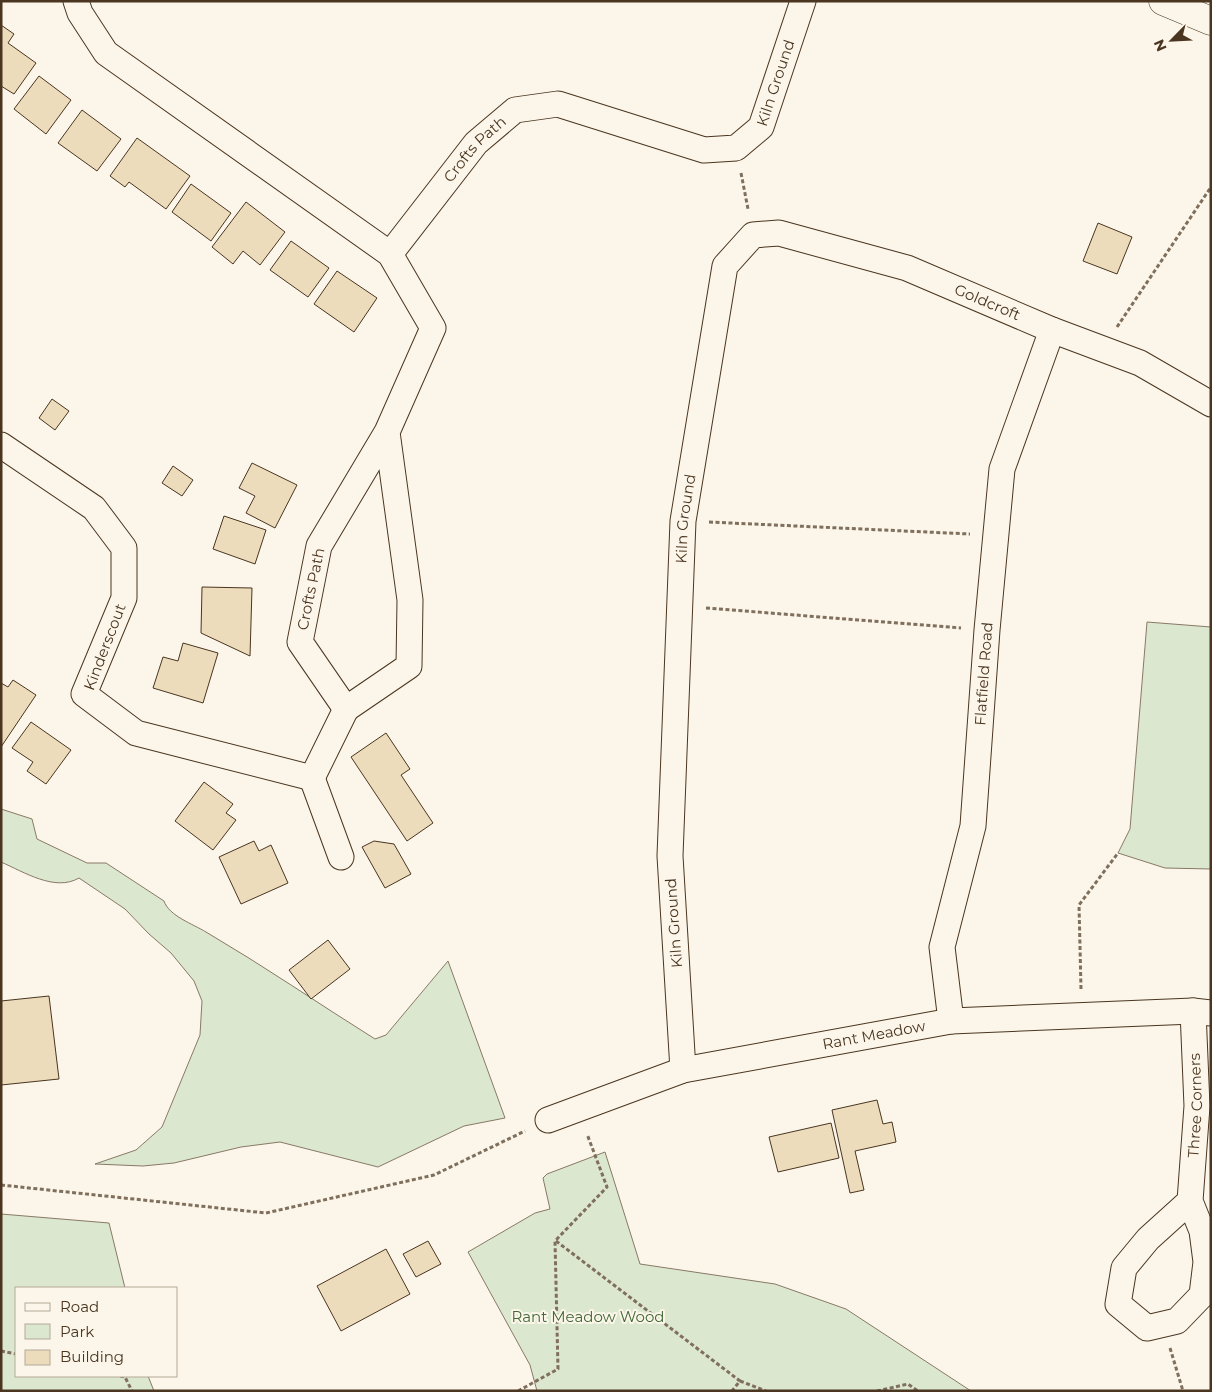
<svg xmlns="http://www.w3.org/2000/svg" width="1212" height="1392" font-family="Montserrat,sans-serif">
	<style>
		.green { fill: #dce7d0; stroke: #887966 }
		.building { fill: #ecdcbc; stroke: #4a3520 }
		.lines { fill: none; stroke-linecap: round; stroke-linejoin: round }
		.street-casing { stroke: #4a3520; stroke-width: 27 }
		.secondary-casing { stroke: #4a3520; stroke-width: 29 }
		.path { stroke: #7f6f5c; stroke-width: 3; stroke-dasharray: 4 2.5; stroke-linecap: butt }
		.street { stroke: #fbf6e9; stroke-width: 25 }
		.secondary { stroke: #fbf6e9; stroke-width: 28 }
		.labels { text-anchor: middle; stroke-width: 4; stroke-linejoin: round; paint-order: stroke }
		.street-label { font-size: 15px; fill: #4a3520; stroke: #fbf6e9 }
		.park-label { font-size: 15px; fill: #436837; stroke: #fbf6e9 }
	</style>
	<rect width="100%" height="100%" fill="#fbf6e9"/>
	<!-- green -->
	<g class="green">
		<polygon points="1147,622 1211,627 1211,869 1165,868 1118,853 1130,829"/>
		<path d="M1,809l31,10 5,20 50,24h19l58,38c5,15 29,23 42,31 58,34 113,72 169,107l11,-4 62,-74 57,157 -41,8 -86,41 -98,-25 -39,5 -67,16 -31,3 -48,-2 41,-14 26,-23 38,-92 2,-34 -8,-20 -23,-28 -22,-19 -24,-25 -46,-31c-24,14 -55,-6 -78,-16z"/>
		<polygon points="605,1152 640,1264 775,1284 846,1309 971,1391 537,1391 530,1365 468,1252 535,1213 550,1209 543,1178 547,1174"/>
		<polygon points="1,1214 109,1223 125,1288 16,1288 16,1376 148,1376 154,1391 1,1391"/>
	</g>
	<!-- building -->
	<g class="building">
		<polygon points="1,25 14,34 8,43 36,63 14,94 1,86"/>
		<polygon points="39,76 71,100 46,134 14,109"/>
		<polygon points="82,110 121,139 97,171 58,143"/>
		<polygon points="137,138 190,176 166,209 129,182 125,187 110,176"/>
		<polygon points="191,184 231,213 211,241 172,212"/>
		<polygon points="246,202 285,232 260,265 243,251 233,264 212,247"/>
		<polygon points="1098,223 1132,237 1117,274 1083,261"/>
		<polygon points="291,241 329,268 308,297 270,270"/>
		<polygon points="337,271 377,298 354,332 314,304"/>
		<polygon points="52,399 69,411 55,430 39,418"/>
		<polygon points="252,463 297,485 275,528 246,513 255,496 239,488"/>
		<polygon points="173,466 193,480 182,496 162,483"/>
		<polygon points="224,516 266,530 255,564 213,549"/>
		<polygon points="202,587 252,588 250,656 201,633"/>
		<polygon points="183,643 218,653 203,703 153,688 163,657 178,661"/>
		<polygon points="13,680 36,695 1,747 1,683 8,687"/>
		<polygon points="31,722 71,750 46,784 27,771 33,762 12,748"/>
		<polygon points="386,733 410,769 401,775 433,823 407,841 351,757"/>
		<polygon points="204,782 233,804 226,813 236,820 213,850 175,821"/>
		<polygon points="254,841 259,851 271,845 288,883 241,904 219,857"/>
		<polygon points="374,841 394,844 411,874 385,888 362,847"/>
		<polygon points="328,940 350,969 311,999 289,970"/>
		<polygon points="49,996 59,1079 1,1085 1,1001"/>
		<polygon points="877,1100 883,1124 892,1122 896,1142 855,1151 864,1190 850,1193 832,1110"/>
		<polygon points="831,1123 839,1158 778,1172 769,1137"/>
		<polygon points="428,1241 441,1264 416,1277 403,1254"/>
		<polygon points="386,1249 410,1294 341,1331 317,1286"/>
	</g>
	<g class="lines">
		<defs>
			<g id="street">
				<polyline points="76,1 80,13 106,53 390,254 433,328 387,432 319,546 300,642 346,709 409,666 410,600 387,432"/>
				<path id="s1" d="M390,254l86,-111 39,-33 43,-6 146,46 32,-2 25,-21 42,-126"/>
				<polyline points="1,445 94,508 124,548 124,598 84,694 136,733 312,778 346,709"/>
				<polyline points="312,778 341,857"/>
				<path id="s2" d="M951,1021l-9,-74 31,-121 14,-196 15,-161 50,-139"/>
				<path id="s3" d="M683,1070l-13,-214 13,-335 42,-255 28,-31 26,-2 128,35 145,62 88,33 71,41"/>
				<path id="s4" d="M548,1120l135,-50 268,-49 242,-10 18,2"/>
				<path id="s5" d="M1190,1201l-42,38 -24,29 -6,36 29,24 30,-7 25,-26 4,-33 -4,-31 -12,-30 7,-95 -4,-95"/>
			</g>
			<polyline id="secondary" points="1163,1 1211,21"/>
		</defs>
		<!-- street casing -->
		<use href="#street" class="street-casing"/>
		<!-- secondary casing -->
		<use href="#secondary" class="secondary-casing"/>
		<!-- path -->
		<g class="path">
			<polyline points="741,173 748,209"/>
			<polyline points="1117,327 1211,187"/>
			<polyline points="709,522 970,534"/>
			<polyline points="706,608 961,628"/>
			<polyline points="1081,989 1079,905 1118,853"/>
			<polyline points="1,1185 266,1213 434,1175 525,1131"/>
			<polyline points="556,1241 740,1381 732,1391"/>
			<polyline points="1170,1348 1183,1391"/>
			<polyline points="1,1351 16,1354"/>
			<polyline points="120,1376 125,1377 132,1391"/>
			<polyline points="740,1381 766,1391"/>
			<polyline points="518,1391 558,1369 555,1241 607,1187 587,1134"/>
			<polyline points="877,1391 908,1384 918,1391"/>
		</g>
		<!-- street -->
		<use href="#street" class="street"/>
		<!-- secondary -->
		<use href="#secondary" class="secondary"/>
	</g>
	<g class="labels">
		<!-- street labels -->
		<g class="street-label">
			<text dy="5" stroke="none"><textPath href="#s1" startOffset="499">Kiln Ground</textPath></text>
			<text dy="5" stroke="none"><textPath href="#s1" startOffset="135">Crofts Path</textPath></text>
			<text dy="5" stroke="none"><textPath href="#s3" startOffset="1096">Goldcroft</textPath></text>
			<text dy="5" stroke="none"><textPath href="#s3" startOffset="552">Kiln Ground</textPath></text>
			<text transform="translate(311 589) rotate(-78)" y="5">Crofts Path</text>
			<text transform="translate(105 647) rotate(-69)" y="5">Kinderscout</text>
			<text dy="5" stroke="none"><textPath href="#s2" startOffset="352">Flatfield Road</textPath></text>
			<text transform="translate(674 923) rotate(-94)" y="5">Kiln Ground</text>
			<text dy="5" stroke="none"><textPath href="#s4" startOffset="338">Rant Meadow</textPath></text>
			<text dy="5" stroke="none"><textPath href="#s5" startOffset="428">Three Corners</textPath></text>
		</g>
		<!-- park labels -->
		<g class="park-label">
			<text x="588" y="1322">Rant Meadow Wood</text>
		</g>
	</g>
	<!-- border -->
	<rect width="1212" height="1392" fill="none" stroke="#4a3520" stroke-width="5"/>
	<!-- legend -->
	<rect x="15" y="1287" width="162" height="90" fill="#fbf6e9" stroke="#b4a999"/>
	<rect x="25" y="1303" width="25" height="8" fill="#fbf6e9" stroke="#b4a999"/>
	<text x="60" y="1312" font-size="15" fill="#4a3520">Road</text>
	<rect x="25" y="1324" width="25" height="15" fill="#dce7d0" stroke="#b4a999"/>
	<text x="60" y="1337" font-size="15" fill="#4a3520">Park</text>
	<rect x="25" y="1350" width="25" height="15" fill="#ecdcbc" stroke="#b4a999"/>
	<text x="60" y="1362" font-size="15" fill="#4a3520">Building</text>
	<!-- north arrow -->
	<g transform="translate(1172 40) rotate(246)" stroke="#fbf6e9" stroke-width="4" paint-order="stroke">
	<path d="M0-4L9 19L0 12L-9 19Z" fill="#4a3520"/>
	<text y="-8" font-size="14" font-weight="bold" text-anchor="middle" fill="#4a3520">N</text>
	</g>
</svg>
